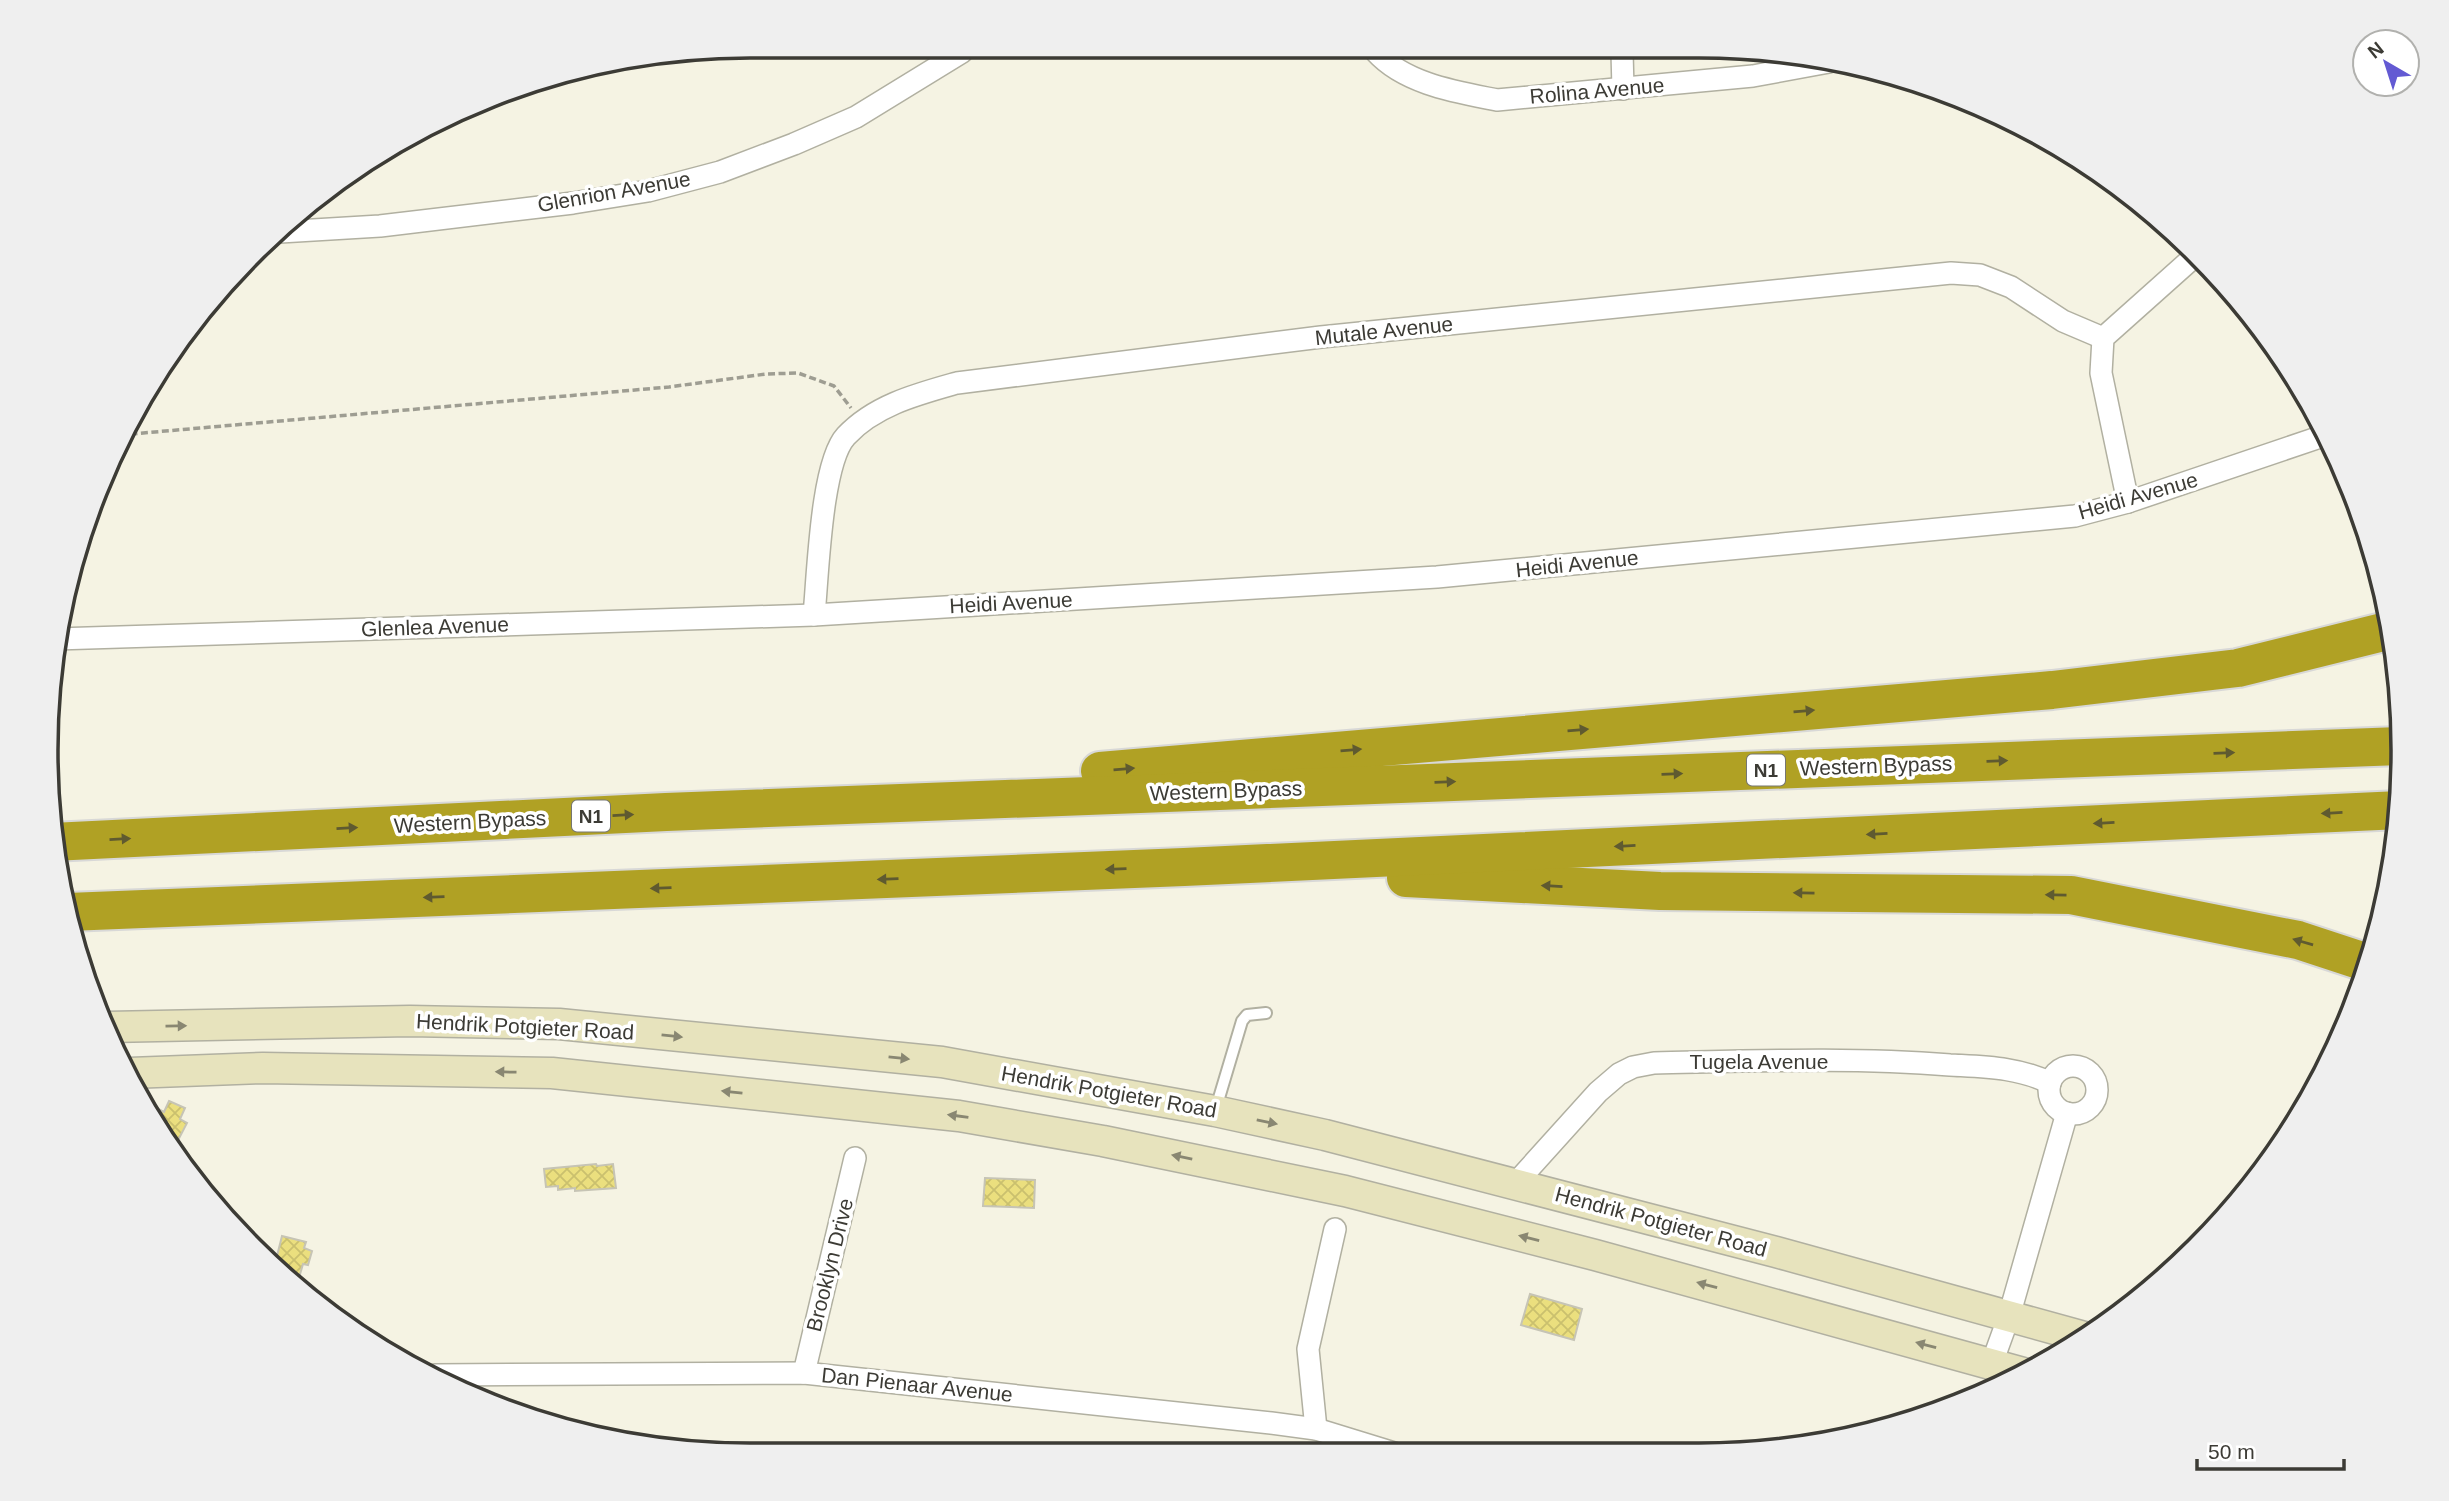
<svg xmlns="http://www.w3.org/2000/svg" width="2449" height="1501" font-family="Helvetica,sans-serif">
	<style>
		.grass { fill: url(#grass-dots) }
		.building { fill: url(#building-cross-hatch); stroke: #c6c4b5; stroke-width: 2 }
		.lines { fill: none; stroke-linecap: round; stroke-linejoin: round }
		.service-casing { stroke: #b1b0a1; stroke-width: 14 }
		.minor-casing { stroke: #b1b0a1; stroke-width: 24 }
		.secondary-casing { stroke: #b1b0a1; stroke-width: 33 }
		.motorway-casing { stroke: #d8d8d7; stroke-width: 42 }
		.path { stroke: #9e9d92; stroke-width: 3.5; stroke-dasharray: 7 3.5; stroke-linecap: butt }
		.service { stroke: #fff; stroke-width: 10 }
		.minor { stroke: #fff; stroke-width: 21 }
		.secondary { stroke: #e7e3bd; stroke-width: 30 }
		.motorway { stroke: #b0a124; stroke-width: 38 }
		.oneway { fill: #5f5a30 }
		.oneway2 { fill: #898772 }
		.labels { text-anchor: middle; stroke-width: 7; stroke-linejoin: round; paint-order: stroke }
		.shield { fill: #fff; stroke: #767672; stroke-width: 2 }
		.shield-label { font-size: 19px; font-weight: bold; fill: #3c3b35 }
		.street-label { font-size: 21px; fill: #3c3b35; stroke: #fff }
		.rim { fill: none; stroke: #3c3b35; stroke-width: 3.5 }
	</style>
	<defs>
		<pattern id="grass-dots" width="8" height="8" patternUnits="userSpaceOnUse" patternTransform="scale(1.75)"><rect width="8" height="8" fill="#dfd89a"/><path d="M2 2h.1M6 6h.1" fill="none" stroke="#c0ba85" stroke-width="1.8" stroke-linecap="round"/></pattern>
		<pattern id="building-cross-hatch" width="8" height="8" patternUnits="userSpaceOnUse" patternTransform="scale(1.75)"><rect width="8" height="8" fill="#ebdf7e"/><path d="M0 0l8 8M0 8l8-8" fill="none" stroke="#cac06e"/></pattern>
	</defs>
	<rect width="100%" height="100%" fill="#f5f3e3"/>
	<!-- grass -->
	<polygon class="grass" points="1326,1424 1405,1453 1320,1452"/>
	<!-- building -->
	<g class="building">
		<polygon points="169,1101 185,1108 180,1119 187,1123 172,1152 165,1143 145,1102 164,1112"/>
		<polygon points="596,1164 597,1166 613,1164 616,1188 575,1191 575,1188 558,1190 558,1186 546,1187 544,1169"/>
		<polygon points="985,1178 1035,1180 1034,1208 983,1206"/>
		<polygon points="282,1236 306,1242 304,1248 312,1251 308,1265 303,1264 296,1288 274,1268"/>
		<polygon points="1530,1294 1582,1309 1574,1340 1521,1325"/>
	</g>
	<g class="lines">
		<defs>
			<polyline id="service" points="1216,1108 1242,1021 1247,1015 1266,1013"/>
			<g id="minor">
				<path d="M1376,52c29,32 81,40 121,48l256,-24 76,-14"/>
				<polyline points="1622,52 1623,89"/>
				<polyline points="280,232 380,226 573,203 648,191 720,172 794,144 856,117 962,52"/>
				<polyline points="2128,502 2101,373 2103,338 2196,255"/>
				<path d="M814,615c4,-40 7,-152 32,-179 29,-31 72,-42 111,-53l364,-46 630,-64 29,2 31,12 52,34 40,17"/>
				<polyline points="56,639 814,615 1437,577 2075,516 2128,502 2326,435"/>
				<circle cx="2073" cy="1090" r="24"/>
				<path d="M1515,1184l83,-92 21,-18 14,-7 21,-4c99,-2 198,-6 296,2 35,2 68,2 100,18"/>
				<polyline points="1992,1363 2009,1316 2067,1113"/>
				<polyline points="804,1373 855,1158"/>
				<polyline points="435,1375 804,1373 1271,1423 1316,1429 1394,1453"/>
				<polyline points="1316,1429 1308,1349 1335,1229"/>
			</g>
			<g id="secondary">
				<polyline points="108,1027 410,1021 559,1024 942,1062 1215,1111 1325,1135 1776,1252 2084,1337"/>
				<polyline points="130,1073 263,1068 552,1073 959,1116 1103,1141 1345,1191 1595,1255 2023,1373"/>
			</g>
			<g id="motorway">
				<polyline points="1100,771 2052,690 2238,668 2391,630"/>
				<polyline points="52,842 666,812 2400,746"/>
				<polyline points="1406,878 1660,891 2071,895 2298,940 2368,963"/>
				<polyline points="68,912 1184,867 2400,810"/>
			</g>
		</defs>
		<!-- service casing -->
		<use href="#service" class="service-casing"/>
		<!-- minor casing -->
		<use href="#minor" class="minor-casing"/>
		<!-- secondary casing -->
		<use href="#secondary" class="secondary-casing"/>
		<!-- motorway casing -->
		<use href="#motorway" class="motorway-casing"/>
		<!-- path -->
		<polyline class="path" points="120,435 669,387 766,374 798,373 834,386 851,408"/>
		<!-- service -->
		<use href="#service" class="service"/>
		<!-- minor -->
		<use href="#minor" class="minor"/>
		<!-- secondary -->
		<use href="#secondary" class="secondary"/>
		<!-- motorway -->
		<use href="#motorway" class="motorway"/>
	</g>
	<!-- one-way arrows -->
	<defs><path id="oneway-solid" d="M-6-.8H1V-3.2L6.5 0L1 3.2V.8H-6Z" transform="scale(1.75)"/></defs>
	<g class="oneway">
		<use href="#oneway-solid" transform="translate(1804 711) rotate(-5)"/>
		<use href="#oneway-solid" transform="translate(1578 730) rotate(-5)"/>
		<use href="#oneway-solid" transform="translate(1351 750) rotate(-5)"/>
		<use href="#oneway-solid" transform="translate(2224 753) rotate(-2)"/>
		<use href="#oneway-solid" transform="translate(1997 761) rotate(-2)"/>
		<use href="#oneway-solid" transform="translate(1124 769) rotate(-5)"/>
		<use href="#oneway-solid" transform="translate(1672 774) rotate(-2)"/>
		<use href="#oneway-solid" transform="translate(1445 782) rotate(-2)"/>
		<use href="#oneway-solid" transform="translate(2332 813) rotate(177)"/>
		<use href="#oneway-solid" transform="translate(623 815) rotate(-3)"/>
		<use href="#oneway-solid" transform="translate(2104 823) rotate(177)"/>
		<use href="#oneway-solid" transform="translate(347 828) rotate(-3)"/>
		<use href="#oneway-solid" transform="translate(1877 834) rotate(177)"/>
		<use href="#oneway-solid" transform="translate(120 839) rotate(-3)"/>
		<use href="#oneway-solid" transform="translate(1625 846) rotate(177)"/>
		<use href="#oneway-solid" transform="translate(1116 869) rotate(178)"/>
		<use href="#oneway-solid" transform="translate(888 879) rotate(178)"/>
		<use href="#oneway-solid" transform="translate(1552 886) rotate(-177)"/>
		<use href="#oneway-solid" transform="translate(661 888) rotate(178)"/>
		<use href="#oneway-solid" transform="translate(1804 893) rotate(-179)"/>
		<use href="#oneway-solid" transform="translate(2056 895) rotate(-179)"/>
		<use href="#oneway-solid" transform="translate(434 897) rotate(178)"/>
		<use href="#oneway-solid" transform="translate(2303 942) rotate(-164)"/>
	</g>
	<g class="oneway2">
		<use href="#oneway-solid" transform="translate(176 1026) rotate(-1)"/>
		<use href="#oneway-solid" transform="translate(672 1036) rotate(6)"/>
		<use href="#oneway-solid" transform="translate(899 1058) rotate(6)"/>
		<use href="#oneway-solid" transform="translate(506 1072) rotate(-179)"/>
		<use href="#oneway-solid" transform="translate(732 1092) rotate(-174)"/>
		<use href="#oneway-solid" transform="translate(958 1116) rotate(-172)"/>
		<use href="#oneway-solid" transform="translate(1267 1122) rotate(12)"/>
		<use href="#oneway-solid" transform="translate(1182 1157) rotate(-168)"/>
		<use href="#oneway-solid" transform="translate(1529 1238) rotate(-166)"/>
		<use href="#oneway-solid" transform="translate(1707 1285) rotate(-165)"/>
		<use href="#oneway-solid" transform="translate(1926 1345) rotate(-165)"/>
	</g>
	<g class="labels">
		<!-- shield labels -->
		<g class="shield">
			<rect x="1747" y="754.5" width="38" height="31" rx="5"/>
			<rect x="572" y="800.5" width="38" height="31" rx="5"/>
		</g>
		<g class="shield-label">
			<text x="1766" y="777">N1</text>
			<text x="591" y="823">N1</text>
		</g>
		<!-- street labels -->
		<g class="street-label">
			<text transform="translate(1597 91) rotate(-5)" y="7">Rolina Avenue</text>
			<text transform="translate(614 192) rotate(-10)" y="7">Glenrion Avenue</text>
			<text transform="translate(1384 331) rotate(-6)" y="7">Mutale Avenue</text>
			<text transform="translate(2138 496) rotate(-16)" y="7">Heidi Avenue</text>
			<text transform="translate(1577 564) rotate(-6)" y="7">Heidi Avenue</text>
			<text transform="translate(1011 603) rotate(-3)" y="7">Heidi Avenue</text>
			<text transform="translate(435 627) rotate(-2)" y="7">Glenlea Avenue</text>
			<text transform="translate(1876 766) rotate(-2)" y="7">Western Bypass</text>
			<text transform="translate(1226 791) rotate(-2)" y="7">Western Bypass</text>
			<text transform="translate(470 822) rotate(-3)" y="7">Western Bypass</text>
			<text transform="translate(525 1027) rotate(3)" y="7">Hendrik Potgieter Road</text>
			<text x="1759" y="1069">Tugela Avenue</text>
			<text transform="translate(1109 1092) rotate(10)" y="7">Hendrik Potgieter Road</text>
			<text transform="translate(1661 1222) rotate(15)" y="7">Hendrik Potgieter Road</text>
			<text transform="translate(830 1265) rotate(-76)" y="7">Brooklyn Drive</text>
			<text transform="translate(917 1385) rotate(6)" y="7">Dan Pienaar Avenue</text>
		</g>
	</g>
	<!-- crop -->
	<path d="M0 0H2449V1501H0ZM750 58H1699A692 692 0 0 1 2391 750V751A692 692 0 0 1 1699 1443H750A692 692 0 0 1 58 751V750A692 692 0 0 1 750 58Z" fill="#efefef" fill-rule="evenodd"/>
	<path class="rim" d="M750 58H1699A692 692 0 0 1 2391 750V751A692 692 0 0 1 1699 1443H750A692 692 0 0 1 58 751V750A692 692 0 0 1 750 58Z"/>
	<!-- north arrow -->
	<g transform="translate(2386 63) rotate(321)"><circle r="33" fill="#ffffff" stroke="#b1b1ae" stroke-width="2"/>
	<path d="M0-5L12 26L0 18L-12 26Z" fill="#635ad3"/>
	<text y="-10" font-size="19" font-weight="bold" text-anchor="middle" fill="#3c3b35">N</text>
	</g>
	<!-- scale -->
	<path d="M2197 1459v10h147v-10" fill="none" stroke="#3c3b35" stroke-width="3.5"/>
	<text x="2208" y="1459" font-size="21" fill="#3c3b35" stroke="#ffffff" stroke-width="5" paint-order="stroke">50 m</text>
</svg>
